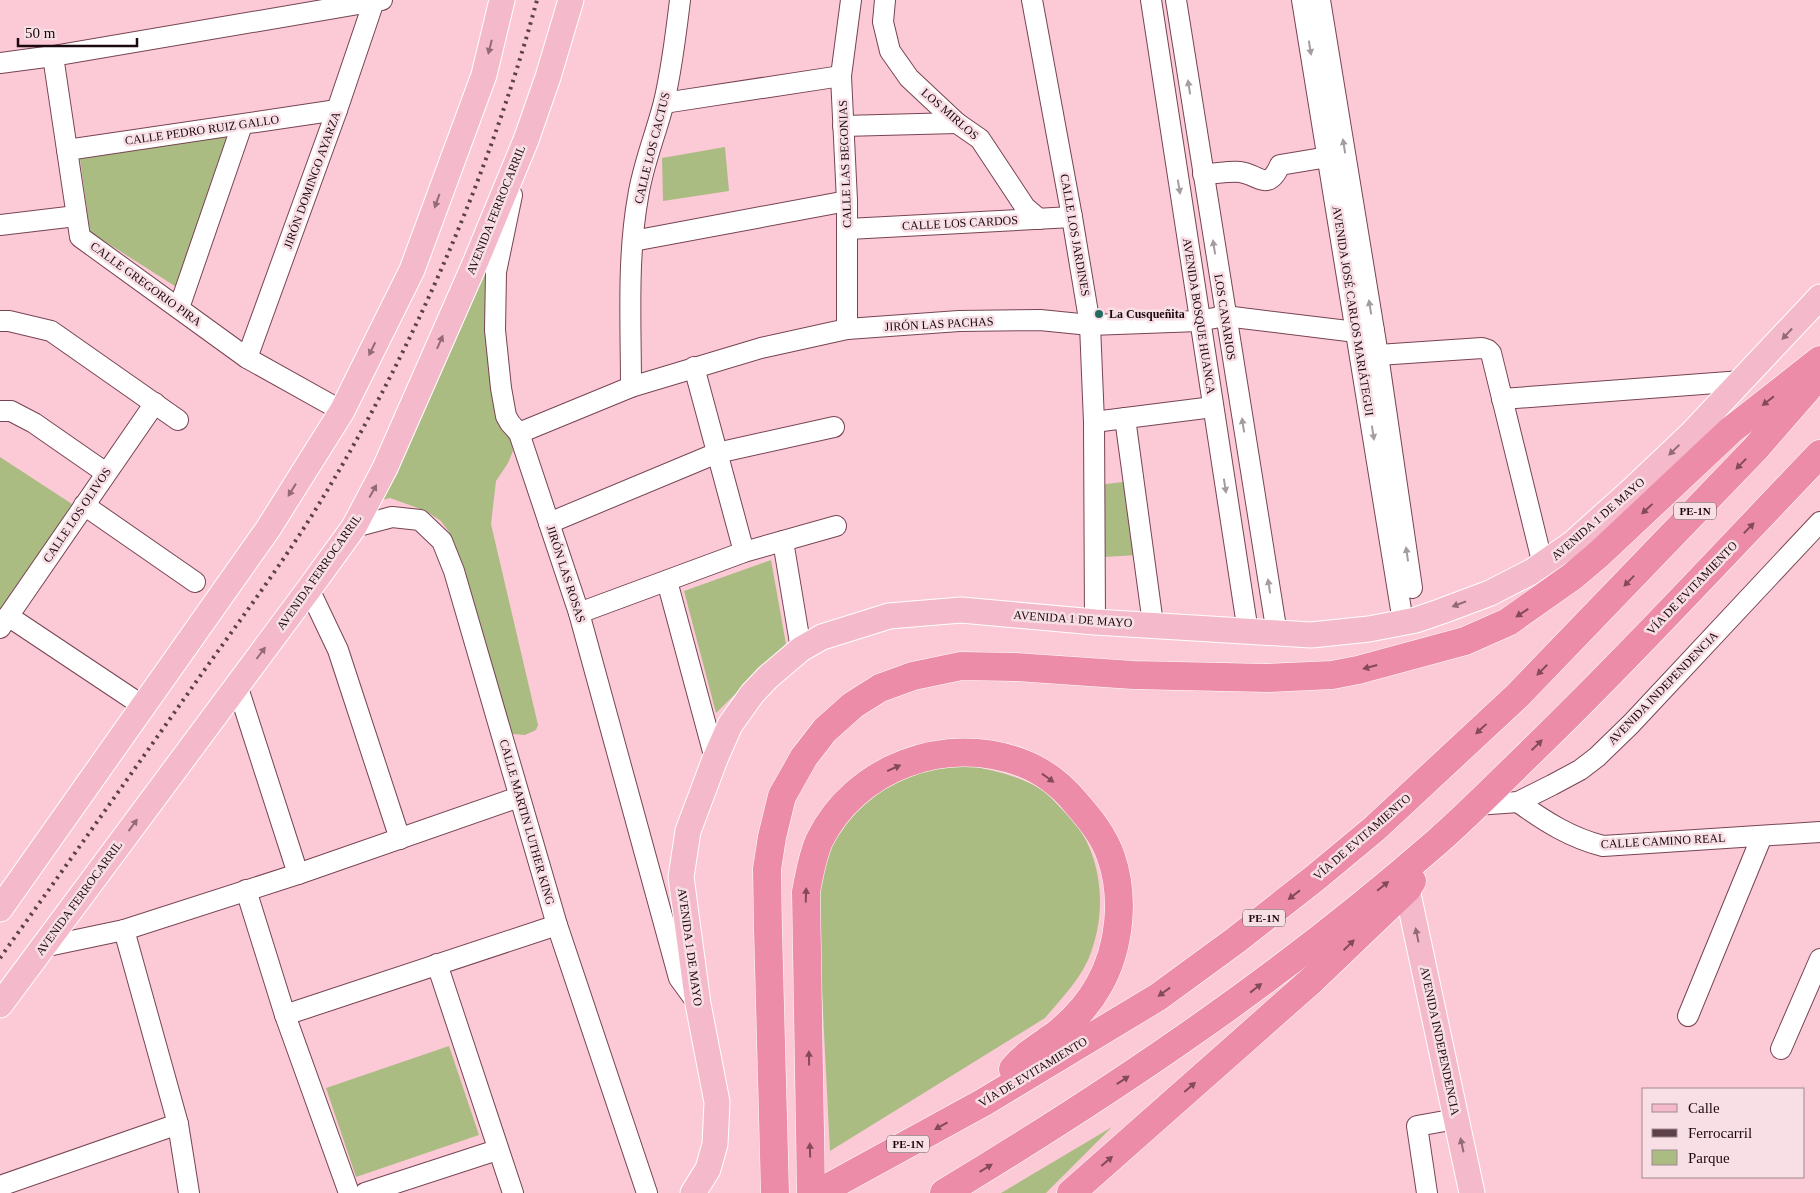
<svg xmlns="http://www.w3.org/2000/svg" width="1820" height="1193" font-family="'Times New Roman',serif">
	<style>
		.green { fill: #abbc83 }
		.lines { fill: none; stroke-linecap: round; stroke-linejoin: round }
		.minor-casing { stroke: #774453; stroke-width: 22 }
		.major-casing { stroke: #fff; stroke-width: 27 }
		.highway-casing { stroke: #fff; stroke-width: 29 }
		.minor { stroke: #fff; stroke-width: 20 }
		.major { stroke: #f4bacb; stroke-width: 25 }
		.highway { stroke: #ec8ca8; stroke-width: 28 }
		.rail { stroke: #5d4049; stroke-width: 4; stroke-dasharray: 2.5 5; stroke-linecap: butt }
		.oneway { fill: #936a76 }
		.oneway2 { fill: #a49c9f }
		.oneway3 { fill: #844a5c }
		.poi-dot { fill: #236b60; stroke: #f8dfe5; stroke-width: 2 }
		.labels { text-anchor: middle; stroke-width: 5; stroke-linejoin: round; paint-order: stroke }
		.shield { fill: #f8dfe5; stroke: #5e484f; stroke-width: 1 }
		.shield-label { font-size: 11px; font-weight: bold; fill: #1c080f }
		.street-label { font-size: 12px; fill: #1c080f; stroke: #f8dfe5 }
		.poi-label { font-size: 12px; font-weight: bold; fill: #1c080f; stroke: #f8dfe5; text-anchor: start }
	</style>
	<rect width="100%" height="100%" fill="#fccad7"/>
	<!-- green -->
	<g class="green">
		<polygon points="230,135 181,290 90,232 80,159"/>
		<polygon points="725,147 729,191 663,201 662,158"/>
		<polygon points="495,244 510,435 513,451 508,463 496,481 491,524 538,725 536,730 525,735 513,734 509,727 449,532 441,521 426,511 390,498 373,502"/>
		<polygon points="0,457 72,504 0,615"/>
		<polygon points="1131,481 1138,555 1104,557 1098,485"/>
		<polygon points="771,560 786,644 716,713 684,591"/>
		<path d="M963,765c27,4 53,10 76,23 8,4 14,12 20,18 5,5 12,10 16,16 29,40 32,93 13,138 -10,22 -28,40 -43,58l-215,133 -13,-256 12,-43 11,-22 25,-32 43,-25z"/>
		<polygon points="449,1046 479,1135 356,1177 326,1088"/>
		<polygon points="1112,1127 1046,1193 1001,1193"/>
	</g>
	<g class="lines">
		<defs>
			<g id="minor">
				<polyline points="885,0 883,22 890,51 909,78 957,123 980,139 1025,207 1039,219"/>
				<polyline points="1032,0 1072,217 1090,325 1094,422 1095,622"/>
				<polyline points="1151,0 1248,632"/>
				<polyline points="1176,0 1277,634"/>
				<polyline points="1302,0 1403,622"/>
				<polyline points="1320,0 1378,355 1412,588"/>
				<polyline points="53,56 80,237 247,358 342,411"/>
				<polyline points="0,63 53,56 382,0"/>
				<polyline points="664,103 841,76"/>
				<polyline points="843,126 957,123"/>
				<polyline points="67,150 337,110"/>
				<path d="M1203,174c12,0 25,-3 37,-2 18,2 28,21 40,-7l48,-8"/>
				<polyline points="512,195 496,272 495,330 501,388 506,416 510,423 519,433 579,613 679,978 698,1004"/>
				<polyline points="0,225 76,216"/>
				<polyline points="848,229 1072,217"/>
				<polyline points="633,241 847,201"/>
				<polyline points="179,308 242,125"/>
				<polyline points="0,321 9,321 51,331 178,420"/>
				<polyline points="847,329 847,201 841,76 851,0"/>
				<polyline points="1378,355 1482,348 1488,350 1491,353 1543,565"/>
				<polyline points="247,358 337,110 374,1"/>
				<polyline points="694,367 744,552"/>
				<path d="M631,387c0,-63 -4,-128 7,-190 5,-33 18,-63 26,-95 8,-34 12,-68 16,-102"/>
				<polyline points="1502,399 1742,381"/>
				<polyline points="0,411 11,411 34,423 106,473"/>
				<polyline points="1125,418 1153,624"/>
				<polyline points="1094,422 1213,407"/>
				<polyline points="519,433 631,387 761,348 847,329 959,321 1040,320 1090,325 1199,321 1225,316 1356,332 1374,331"/>
				<polyline points="84,505 195,582"/>
				<polyline points="549,523 717,453 834,427"/>
				<polyline points="354,527 392,517 420,520 442,541 454,571 557,925 647,1193"/>
				<polyline points="783,541 801,649"/>
				<polyline points="667,581 715,759"/>
				<polyline points="309,589 338,650 400,839"/>
				<polyline points="579,613 744,552 836,526"/>
				<polyline points="8,616 143,706"/>
				<polyline points="0,628 155,403"/>
				<polyline points="237,685 298,874"/>
				<path d="M1518,802c26,19 53,36 85,44l217,-14"/>
				<polyline points="1476,805 1518,802 1552,785 1580,770 1597,757 1631,724 1820,522"/>
				<polyline points="246,890 285,1015 349,1193"/>
				<polyline points="124,930 178,1124 189,1193"/>
				<polyline points="43,947 124,930 298,874 519,797"/>
				<polyline points="437,964 513,1193"/>
				<polyline points="285,1015 557,925"/>
				<polyline points="1688,1016 1762,836"/>
				<polyline points="1781,1049 1820,959"/>
				<polyline points="0,1186 178,1124"/>
				<polyline points="365,1193 497,1150"/>
				<polyline points="1427,1193 1417,1126 1456,1119"/>
			</g>
			<g id="major">
				<polyline points="1407,889 1472,1193"/>
				<polyline points="0,909 268,529 342,411 412,270 484,75 502,0"/>
				<polyline points="0,1005 309,589 354,527 385,468 476,261 526,140 548,77 571,0"/>
				<polyline points="693,1193 708,1169 715,1144 717,1102 698,1004 681,877 688,831 715,759 730,725 752,694 768,677 801,649 822,637 889,616 961,610 1095,622 1311,635 1369,629 1416,620 1442,611 1490,593 1531,572 1573,543 1632,490 1692,433 1820,297"/>
			</g>
			<g id="highway">
				<polyline points="775,1193 768,929 767,869 772,837 782,796 804,757 825,730 853,705 880,688 913,676 961,666 1015,667 1133,675 1267,678 1332,675 1358,670 1465,641 1508,622 1573,576 1599,554 1731,430 1820,360"/>
				<path d="M811,1193l-5,-301c3,-17 6,-34 13,-51 36,-74 127,-107 203,-78 21,8 40,23 54,40 14,16 28,33 35,54 14,40 9,91 -12,128 -11,20 -27,37 -45,51 -14,10 -30,19 -41,33"/>
				<polyline points="818,1193 984,1102 1158,997 1236,940 1315,878 1374,829 1517,696 1755,449 1817,378"/>
				<path d="M944,1193c174,-105 341,-218 494,-352 32,-28 62,-59 92,-88 100,-97 194,-199 290,-299"/>
				<polyline points="1071,1193 1313,979 1407,889 1412,881"/>
			</g>
		</defs>
		<!-- minor casing -->
		<use href="#minor" class="minor-casing"/>
		<!-- major casing -->
		<use href="#major" class="major-casing"/>
		<!-- highway casing -->
		<use href="#highway" class="highway-casing"/>
		<!-- minor -->
		<use href="#minor" class="minor"/>
		<!-- major -->
		<use href="#major" class="major"/>
		<!-- highway -->
		<use href="#highway" class="highway"/>
		<!-- rail -->
		<path class="rail" d="M0,958c66,-92 131,-184 196,-276 43,-61 88,-120 126,-183 92,-151 169,-329 215,-499"/>
	</g>
	<!-- one-way arrows -->
	<defs><path id="oneway-solid" d="M-6-.8H1V-3.2L6.5 0L1 3.2V.8H-6Z" transform="scale(1.25)"/></defs>
	<g class="oneway">
		<use href="#oneway-solid" transform="translate(490 47) rotate(104)"/>
		<use href="#oneway-solid" transform="translate(437 201) rotate(110)"/>
		<use href="#oneway-solid" transform="translate(1787 334) rotate(133)"/>
		<use href="#oneway-solid" transform="translate(440 342) rotate(-66)"/>
		<use href="#oneway-solid" transform="translate(372 349) rotate(116)"/>
		<use href="#oneway-solid" transform="translate(1674 450) rotate(136)"/>
		<use href="#oneway-solid" transform="translate(292 490) rotate(122)"/>
		<use href="#oneway-solid" transform="translate(373 491) rotate(-61)"/>
		<use href="#oneway-solid" transform="translate(1459 604) rotate(159)"/>
		<use href="#oneway-solid" transform="translate(261 653) rotate(-53)"/>
		<use href="#oneway-solid" transform="translate(133 825) rotate(-54)"/>
		<use href="#oneway-solid" transform="translate(1417 935) rotate(-102)"/>
		<use href="#oneway-solid" transform="translate(1462 1145) rotate(-102)"/>
	</g>
	<g class="oneway2">
		<use href="#oneway-solid" transform="translate(1310 48) rotate(81)"/>
		<use href="#oneway-solid" transform="translate(1189 87) rotate(-99)"/>
		<use href="#oneway-solid" transform="translate(1344 146) rotate(-99)"/>
		<use href="#oneway-solid" transform="translate(1179 187) rotate(81)"/>
		<use href="#oneway-solid" transform="translate(1214 247) rotate(-99)"/>
		<use href="#oneway-solid" transform="translate(1370 307) rotate(-99)"/>
		<use href="#oneway-solid" transform="translate(1243 425) rotate(-99)"/>
		<use href="#oneway-solid" transform="translate(1373 433) rotate(81)"/>
		<use href="#oneway-solid" transform="translate(1225 486) rotate(81)"/>
		<use href="#oneway-solid" transform="translate(1407 554) rotate(-98)"/>
		<use href="#oneway-solid" transform="translate(1269 586) rotate(-99)"/>
	</g>
	<g class="oneway3">
		<use href="#oneway-solid" transform="translate(1768 401) rotate(142)"/>
		<use href="#oneway-solid" transform="translate(1741 464) rotate(134)"/>
		<use href="#oneway-solid" transform="translate(1647 509) rotate(137)"/>
		<use href="#oneway-solid" transform="translate(1749 528) rotate(-46)"/>
		<use href="#oneway-solid" transform="translate(1629 581) rotate(134)"/>
		<use href="#oneway-solid" transform="translate(1522 613) rotate(147)"/>
		<use href="#oneway-solid" transform="translate(1370 667) rotate(165)"/>
		<use href="#oneway-solid" transform="translate(1542 670) rotate(135)"/>
		<use href="#oneway-solid" transform="translate(1481 729) rotate(137)"/>
		<use href="#oneway-solid" transform="translate(1537 745) rotate(-44)"/>
		<use href="#oneway-solid" transform="translate(894 768) rotate(-24)"/>
		<use href="#oneway-solid" transform="translate(1048 778) rotate(36)"/>
		<use href="#oneway-solid" transform="translate(1383 886) rotate(-39)"/>
		<use href="#oneway-solid" transform="translate(806 895) rotate(-88)"/>
		<use href="#oneway-solid" transform="translate(1294 895) rotate(142)"/>
		<use href="#oneway-solid" transform="translate(1349 945) rotate(-44)"/>
		<use href="#oneway-solid" transform="translate(1256 988) rotate(-38)"/>
		<use href="#oneway-solid" transform="translate(1164 992) rotate(144)"/>
		<use href="#oneway-solid" transform="translate(809 1058) rotate(-91)"/>
		<use href="#oneway-solid" transform="translate(1123 1080) rotate(-33)"/>
		<use href="#oneway-solid" transform="translate(1190 1087) rotate(-41)"/>
		<use href="#oneway-solid" transform="translate(941 1126) rotate(151)"/>
		<use href="#oneway-solid" transform="translate(810 1150) rotate(-91)"/>
		<use href="#oneway-solid" transform="translate(1107 1161) rotate(-41)"/>
		<use href="#oneway-solid" transform="translate(986 1168) rotate(-31)"/>
	</g>
	<!-- markers -->
	<circle class="poi-dot" cx="1099" cy="314" r="5"/>
	<g class="labels">
		<!-- shield labels -->
		<g class="shield">
			<rect x="1674" y="502.5" width="42" height="17" rx="4"/>
			<rect x="1243" y="909.5" width="42" height="17" rx="4"/>
			<rect x="887" y="1135.5" width="42" height="17" rx="4"/>
		</g>
		<g class="shield-label">
			<text x="1695" y="515">PE-1N</text>
			<text x="1264" y="922">PE-1N</text>
			<text x="908" y="1148">PE-1N</text>
		</g>
		<!-- street labels -->
		<g class="street-label">
			<text transform="translate(950 114) rotate(41)" y="4">LOS MIRLOS</text>
			<text transform="translate(202 130) rotate(-8)" y="4">CALLE PEDRO RUIZ GALLO</text>
			<text transform="translate(652 148) rotate(-76)" y="4">CALLE LOS CACTUS</text>
			<text transform="translate(845 164) rotate(-92)" y="4">CALLE LAS BEGONIAS</text>
			<text transform="translate(312 180) rotate(-70)" y="4">JIRÓN DOMINGO AYARZA</text>
			<text transform="translate(496 210) rotate(-68)" y="4">AVENIDA FERROCARRIL</text>
			<text transform="translate(960 223) rotate(-3)" y="4">CALLE LOS CARDOS</text>
			<text transform="translate(1075 235) rotate(80)" y="4">CALLE LOS JARDINES</text>
			<text transform="translate(146 284) rotate(36)" y="4">CALLE GREGORIO PIRA</text>
			<text transform="translate(1353 311) rotate(81)" y="4">AVENIDA JOSÉ CARLOS MARIÁTEGUI</text>
			<text transform="translate(1199 316) rotate(81)" y="4">AVENIDA BOSQUE HUANCA</text>
			<text transform="translate(1225 317) rotate(81)" y="4">LOS CANARIOS</text>
			<text transform="translate(939 324) rotate(-3)" y="4">JIRÓN LAS PACHAS</text>
			<text transform="translate(77 515) rotate(-56)" y="4">CALLE LOS OLIVOS</text>
			<text transform="translate(1598 519) rotate(-41)" y="4">AVENIDA 1 DE MAYO</text>
			<text transform="translate(319 572) rotate(-55)" y="4">AVENIDA FERROCARRIL</text>
			<text transform="translate(566 574) rotate(72)" y="4">JIRÓN LAS ROSAS</text>
			<text transform="translate(1692 588) rotate(-46)" y="4">VÍA DE EVITAMIENTO</text>
			<text transform="translate(1073 619) rotate(4)" y="4">AVENIDA 1 DE MAYO</text>
			<text transform="translate(1663 688) rotate(-46)" y="4">AVENIDA INDEPENDENCIA</text>
			<text transform="translate(527 822) rotate(74)" y="4">CALLE MARTIN LUTHER KING</text>
			<text transform="translate(1362 837) rotate(-41)" y="4">VÍA DE EVITAMIENTO</text>
			<text transform="translate(1663 841) rotate(-3)" y="4">CALLE CAMINO REAL</text>
			<text transform="translate(79 898) rotate(-54)" y="4">AVENIDA FERROCARRIL</text>
			<text transform="translate(690 947) rotate(82)" y="4">AVENIDA 1 DE MAYO</text>
			<text transform="translate(1440 1041) rotate(78)" y="4">AVENIDA INDEPENDENCIA</text>
			<text transform="translate(1033 1072) rotate(-31)" y="4">VÍA DE EVITAMIENTO</text>
		</g>
		<!-- poi labels -->
		<g class="poi-label">
			<text x="1109" y="318">La Cusqueñita</text>
		</g>
	</g>
	<!-- legend -->
	<rect x="1642" y="1088" width="162" height="90" fill="#f8dfe5" stroke="#a0898f"/>
	<rect x="1652" y="1104" width="25" height="8" fill="#f4bacb" stroke="#a0898f"/>
	<text x="1688" y="1113" font-size="15" fill="#1c080f">Calle</text>
	<rect x="1652" y="1129" width="25" height="8" fill="#5d4049" stroke="#a0898f"/>
	<text x="1688" y="1138" font-size="15" fill="#1c080f">Ferrocarril</text>
	<rect x="1652" y="1150" width="25" height="15" fill="#abbc83" stroke="#a0898f"/>
	<text x="1688" y="1163" font-size="15" fill="#1c080f">Parque</text>
	<!-- scale -->
	<path d="M18 38v8h119v-8" fill="none" stroke="#1c080f" stroke-width="2.5"/>
	<text x="25" y="38" font-size="15" fill="#1c080f" stroke="#f8dfe5" stroke-width="4" paint-order="stroke">50 m</text>
</svg>
